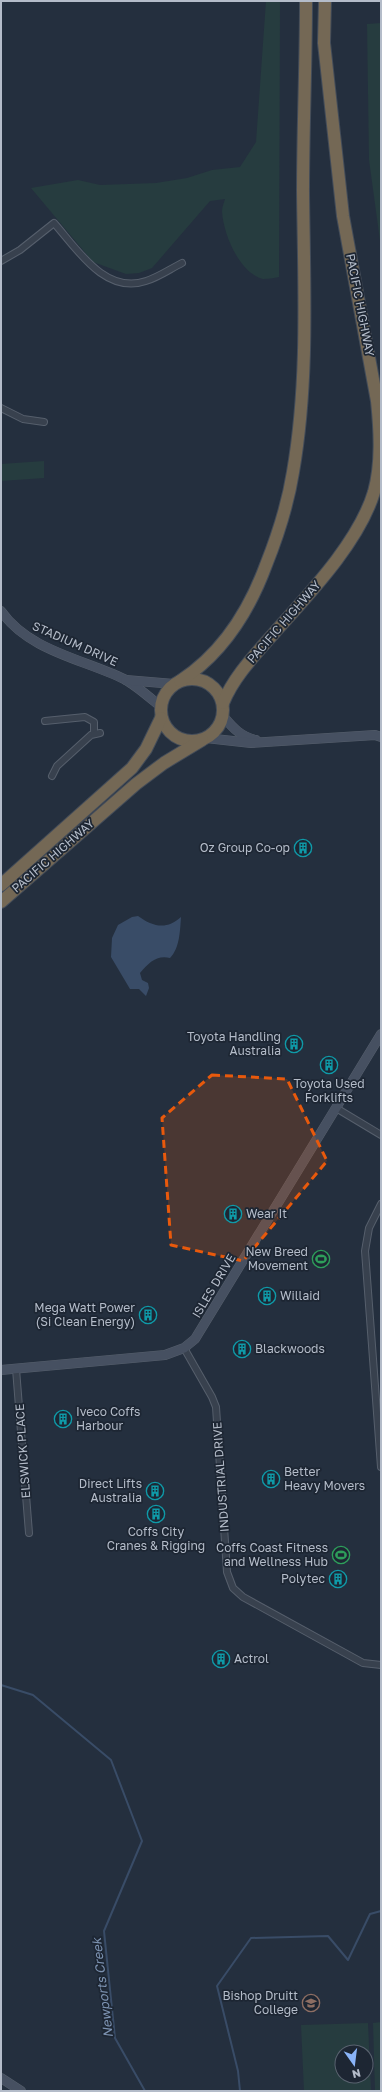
<svg xmlns="http://www.w3.org/2000/svg" width="382" height="2092" font-family="'Golos Text',sans-serif">
	<style>
		.green { fill: #263c3f; fill-rule: evenodd }
		.water { fill: #394c67 }
		.lines { fill: none; stroke-linecap: round; stroke-linejoin: round }
		.stream { stroke: #394c67; stroke-width: 2 }
		.street-casing { stroke: #565f6c; stroke-width: 8 }
		.secondary-casing { stroke: #565f6c; stroke-width: 10 }
		.highway-casing { stroke: #434c59; stroke-width: 14 }
		.street { stroke: #38414e; stroke-width: 6 }
		.secondary { stroke: #465061; stroke-width: 9 }
		.highway { stroke: #746855; stroke-width: 12 }
		.marked { fill: #e8590c; fill-opacity: 0.2; stroke: #e8590c; stroke-width: 3; stroke-dasharray: 8 5; stroke-linejoin: round }
		.labels { text-anchor: middle; stroke-width: 3.5; stroke-linejoin: round; paint-order: stroke }
		.street-label { font-size: 12px; fill: #b4bcc9; stroke: #1d2633 }
		.poi-label { font-size: 12px; fill: #b4bcc9; stroke: #1d2633; text-anchor: end }
		.water-label { font-size: 13px; font-style: italic; fill: #7c92b1; stroke: #1d2633 }
	</style>
	<rect width="100%" height="100%" fill="#242f3e"/>
	<!-- green -->
	<g class="green">
		<path d="M266,1h14l-1,276c-5,1 -11,2 -16,2 -24,-6 -40,-46 -41,-68 0,-4 2,-8 3,-12l-15,2 -58,67 -13,5 -13,1 -33,-12 -62,-74 47,-8 22,5 56,-2 31,-5 25,-8 28,-3 16,-25z"/>
		<polygon points="381,23 381,248 369,160 367,24"/>
		<polygon points="44,461 44,478 1,481 1,464"/>
		<polygon points="381,2022 381,2091 375,2091 373,2023"/>
		<path d="M368,2023l3,68h-67l-3,-66zM342,2052h24v24h-24z"/>
	</g>
	<!-- water -->
	<path class="water" d="M138,916c15,11 29,14 43,1 -1,13 -1,31 -11,41 -14,-3 -21,5 -30,15l2,7 6,3 1,5 -3,8 -7,-7h-9l-19,-32 1,-19 6,-13 14,-8z"/>
	<g class="lines">
		<!-- stream -->
		<g class="stream">
			<polyline points="1,1685 33,1695 111,1760 142,1841 104,1931 115,2038 145,2091"/>
			<polyline points="240,2091 238,2071 217,1986 251,1938 328,1936 348,1960 370,1914 381,1911"/>
		</g>
		<defs>
			<g id="street">
				<path d="M1,261l19,-11 34,-27c23,26 51,72 92,58 13,-4 24,-12 36,-18"/>
				<polyline points="1,408 23,419 44,422"/>
				<polyline points="45,721 85,717 94,722 94,734"/>
				<polyline points="52,776 57,766 91,735 100,733"/>
				<polyline points="336,1108 381,1135"/>
				<polyline points="381,1204 369,1228 365,1251 381,1467"/>
				<polyline points="184,1348 212,1397 216,1407 227,1572 233,1588 243,1597 363,1663 381,1665"/>
				<polyline points="16,1369 29,1533"/>
			</g>
			<g id="secondary">
				<path d="M1,611c28,40 82,48 123,68 13,7 25,18 37,28"/>
				<polyline points="126,680 174,684"/>
				<path d="M223,716c10,12 18,21 33,24"/>
				<polyline points="206,738 251,743 375,735 381,737"/>
				<polyline points="1,1370 165,1355 184,1348 195,1339 381,1034"/>
				<polyline points="1,2078 21,2091"/>
			</g>
			<g id="highway">
				<circle cx="192" cy="710" r="31"/>
				<path d="M180,681c43,-28 69,-70 86,-116 12,-30 22,-62 27,-93 16,-92 11,-188 10,-280 0,-64 3,-127 3,-191"/>
				<path d="M223,703c11,-27 32,-48 52,-71 34,-38 84,-90 99,-140 8,-29 6,-62 3,-91l-34,-185 -19,-173 1,-42"/>
				<polyline points="1,885 132,768 146,749 161,718"/>
				<polyline points="1,902 136,784 164,763 202,740"/>
			</g>
		</defs>
		<!-- street casing -->
		<use href="#street" class="street-casing"/>
		<!-- secondary casing -->
		<use href="#secondary" class="secondary-casing"/>
		<!-- highway casing -->
		<use href="#highway" class="highway-casing"/>
		<!-- street -->
		<use href="#street" class="street"/>
		<!-- secondary -->
		<use href="#secondary" class="secondary"/>
		<!-- highway -->
		<use href="#highway" class="highway"/>
	</g>
	<!-- marked area -->
	<path class="marked" d="M212,1075l75,4 40,82 -84,100 -72,-16 -9,-127z"/>
	<!-- icons -->
	<defs>
		<symbol id="building-ring" viewBox="-11 -11 22 22"><circle r="9.5" fill="#1d2633" stroke="#0f9aa8" stroke-width="1.5"/><path d="M-4-6H4V6H1V3H-1V6H-4ZM-2.5-4.3h1.7v1.8h-1.7ZM.8-4.3h1.7v1.8H.8ZM-2.5-1h1.7V.8h-1.7ZM.8-1h1.7V.8H.8Z" fill="#0f9aa8"/></symbol>
		<symbol id="stadium-ring" viewBox="-11 -11 22 22"><circle r="9.5" fill="#1d2633" stroke="#2e9e5b" stroke-width="1.5"/><path d="M0-5a6.5 5 0 1 0 0 10a6.5 5 0 1 0 0-10ZM-3.5-1.8h7v3.6h-7Z" fill="#2e9e5b"/></symbol>
		<symbol id="school-ring" viewBox="-11 -11 22 22"><circle r="9.5" fill="#1d2633" stroke="#8d6e63" stroke-width="1.5"/><path d="M0-5L7-2L0 1L-7-2ZM-4 1L0 2.5L4 1V4Q0 6-4 4Z" fill="#8d6e63"/></symbol>
	</defs>
	<g fill-rule="evenodd">
		<use href="#building-ring" x="293" y="838" width="20" height="20"/>
		<use href="#building-ring" x="284" y="1034" width="20" height="20"/>
		<use href="#building-ring" x="319" y="1055" width="20" height="20"/>
		<use href="#building-ring" x="223" y="1204" width="20" height="20"/>
		<use href="#stadium-ring" x="311" y="1249" width="20" height="20"/>
		<use href="#building-ring" x="257" y="1286" width="20" height="20"/>
		<use href="#building-ring" x="138" y="1305" width="20" height="20"/>
		<use href="#building-ring" x="232" y="1339" width="20" height="20"/>
		<use href="#building-ring" x="53" y="1409" width="20" height="20"/>
		<use href="#building-ring" x="261" y="1469" width="20" height="20"/>
		<use href="#building-ring" x="145" y="1481" width="20" height="20"/>
		<use href="#building-ring" x="146" y="1504" width="20" height="20"/>
		<use href="#stadium-ring" x="331" y="1545" width="20" height="20"/>
		<use href="#building-ring" x="328" y="1569" width="20" height="20"/>
		<use href="#building-ring" x="211" y="1649" width="20" height="20"/>
		<use href="#school-ring" x="301" y="1993" width="20" height="20"/>
	</g>
	<g class="labels">
		<!-- street labels -->
		<g class="street-label">
			<text transform="translate(360 305) rotate(79)" y="4">PACIFIC HIGHWAY</text>
			<text transform="translate(284 622) rotate(-49)" y="4">PACIFIC HIGHWAY</text>
			<text transform="translate(75 644) rotate(24)" y="4">STADIUM DRIVE</text>
			<text transform="translate(53 856) rotate(-41)" y="4">PACIFIC HIGHWAY</text>
			<text transform="translate(214 1286) rotate(-59)" y="4">ISLES DRIVE</text>
			<text transform="translate(23 1451) rotate(-94)" y="4">ELSWICK PLACE</text>
			<text transform="translate(221 1477) rotate(-94)" y="4">INDUSTRIAL DRIVE</text>
		</g>
		<!-- poi labels -->
		<g class="poi-label">
			<text x="290" y="852">Oz Group Co-op</text>
			<text x="281" y="1041">Toyota Handling<tspan x="281" dy="14">Australia</tspan></text>
			<text x="329" y="1088" text-anchor="middle">Toyota Used<tspan x="329" dy="14">Forklifts</tspan></text>
			<text x="246" y="1218" text-anchor="start">Wear It</text>
			<text x="308" y="1256">New Breed<tspan x="308" dy="14">Movement</tspan></text>
			<text x="280" y="1300" text-anchor="start">Willaid</text>
			<text x="135" y="1312">Mega Watt Power<tspan x="135" dy="14">(Si Clean Energy)</tspan></text>
			<text x="255" y="1353" text-anchor="start">Blackwoods</text>
			<text x="76" y="1416" text-anchor="start">Iveco Coffs<tspan x="76" dy="14">Harbour</tspan></text>
			<text x="284" y="1476" text-anchor="start">Better<tspan x="284" dy="14">Heavy Movers</tspan></text>
			<text x="142" y="1488">Direct Lifts<tspan x="142" dy="14">Australia</tspan></text>
			<text x="156" y="1536" text-anchor="middle">Coffs City<tspan x="156" dy="14">Cranes &amp; Rigging</tspan></text>
			<text x="328" y="1552">Coffs Coast Fitness<tspan x="328" dy="14">and Wellness Hub</tspan></text>
			<text x="325" y="1583">Polytec</text>
			<text x="234" y="1663" text-anchor="start">Actrol</text>
			<text x="298" y="2000">Bishop Druitt<tspan x="298" dy="14">College</tspan></text>
		</g>
		<!-- water labels -->
		<g class="water-label">
			<text transform="translate(102 1988) rotate(-97)" y="5">Newports Creek</text>
		</g>
	</g>
	<!-- border -->
	<rect width="382" height="2092" fill="none" stroke="#b4bcc9" stroke-width="4"/>
	<!-- north arrow -->
	<g transform="translate(354 2064) rotate(166)"><circle r="19" fill="#1d2633" stroke="#59626f"/>
	<path d="M0-3L7 15L0 10L-7 15Z" fill="#8ab4f8"/>
	<text y="-6" font-size="11" font-weight="bold" text-anchor="middle" fill="#b4bcc9">N</text>
	</g>
</svg>
